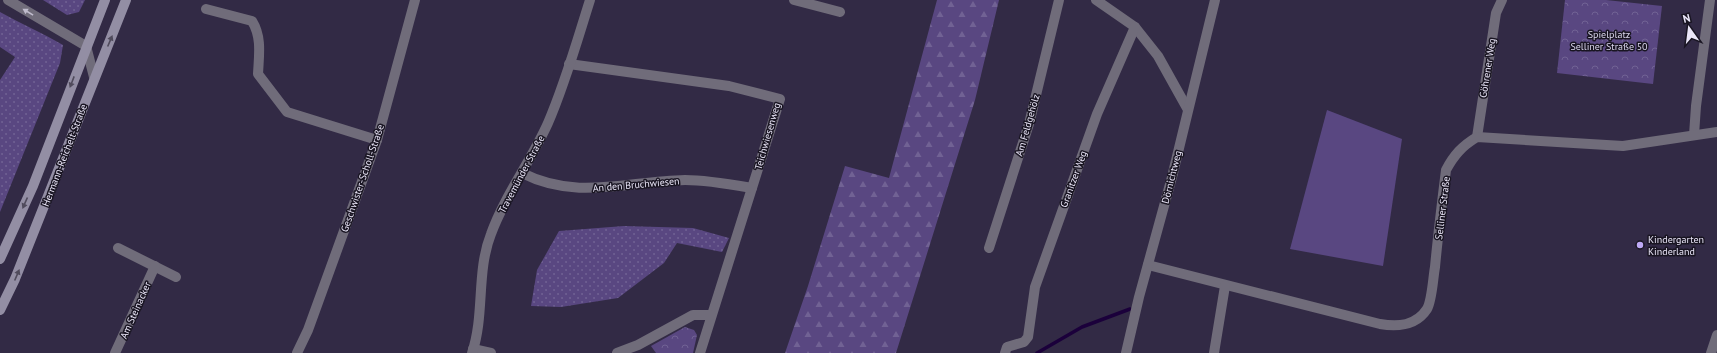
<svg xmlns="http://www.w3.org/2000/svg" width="1717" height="353" font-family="'PT Sans',sans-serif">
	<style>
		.grass { fill: url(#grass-dots) }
		.forest { fill: url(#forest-firs) }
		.park { fill: url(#park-crowns) }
		.garden { fill: #594781 }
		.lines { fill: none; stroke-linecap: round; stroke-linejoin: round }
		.stream { stroke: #1b003b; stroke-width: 3.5 }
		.minor { stroke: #706c7a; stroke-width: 10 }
		.secondary { stroke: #938ea4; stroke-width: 10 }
		.oneway { fill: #c0bccd }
		.oneway2 { fill: #504b5c }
		.poi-dot { fill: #bea9f5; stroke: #191522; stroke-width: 1.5 }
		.labels { text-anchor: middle; stroke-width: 3; stroke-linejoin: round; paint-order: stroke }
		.park-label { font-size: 10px; fill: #dcd7ee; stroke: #191522 }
		.street-label { font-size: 10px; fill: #ebe7f9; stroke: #191522 }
		.poi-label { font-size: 10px; fill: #ebe7f9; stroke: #191522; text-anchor: start }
	</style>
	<defs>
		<pattern id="grass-dots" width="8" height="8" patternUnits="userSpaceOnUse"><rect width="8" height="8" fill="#594781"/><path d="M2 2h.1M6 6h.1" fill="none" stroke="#716294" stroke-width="1.8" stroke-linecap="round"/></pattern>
		<pattern id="forest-firs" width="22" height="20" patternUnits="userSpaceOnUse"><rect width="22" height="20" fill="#594781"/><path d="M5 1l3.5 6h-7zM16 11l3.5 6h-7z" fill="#716294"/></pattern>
		<pattern id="park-crowns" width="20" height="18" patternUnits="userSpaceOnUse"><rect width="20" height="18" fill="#594781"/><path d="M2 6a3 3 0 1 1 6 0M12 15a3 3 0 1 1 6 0" fill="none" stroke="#716294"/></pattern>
	</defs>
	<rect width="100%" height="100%" fill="#322a45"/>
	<!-- grass -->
	<g class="grass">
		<polygon points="43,0 85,0 79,12 67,15"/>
		<path d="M0,12c21,12 43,21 63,33l-3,18 -60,149v-132l15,-23 -15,-10z"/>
		<polygon points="624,226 693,228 729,238 722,252 677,243 664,263 618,298 561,307 531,306 537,270 559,231"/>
	</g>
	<!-- forest -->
	<polygon class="forest" points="937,0 999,0 975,100 896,353 785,353 808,286 845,166 889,178"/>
	<!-- park -->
	<g class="park">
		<polygon points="1565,0 1606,0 1662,6 1653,84 1557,73"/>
		<polygon points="685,327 694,330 697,335 693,353 656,353 651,346"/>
	</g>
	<!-- garden -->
	<polygon class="garden" points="1327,110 1402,139 1383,266 1290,249"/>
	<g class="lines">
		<!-- stream -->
		<polyline class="stream" points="1037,353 1082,327 1130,309"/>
		<!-- minor -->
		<g class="minor">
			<polyline points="8,0 86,46 94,77"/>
			<polyline points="794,0 840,12"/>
			<polyline points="1096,0 1135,27 1158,56 1187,108"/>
			<path d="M206,9l46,12c10,16 7,34 6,53l29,38 90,28"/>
			<polyline points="569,64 729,86 780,99 700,353"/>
			<polyline points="1694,135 1696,106 1710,0"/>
			<polyline points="1477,137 1496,13 1502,0"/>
			<path d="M522,173c55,28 105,8 163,7 22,0 44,4 67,8"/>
			<polyline points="118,248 176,277"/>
			<polyline points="989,248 1029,124 1059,0"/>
			<path d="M1148,265l232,59c18,3 36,2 47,-15 5,-8 6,-31 8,-42 3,-32 7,-65 11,-97 8,-15 16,-24 31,-33l146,9 94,-14"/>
			<polyline points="473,349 491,353"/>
			<polyline points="115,353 155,266"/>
			<polyline points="297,353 308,330 377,140 415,0"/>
			<path d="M472,353c13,-38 4,-81 19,-119 14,-39 40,-73 57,-111 17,-39 29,-82 42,-123"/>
			<polyline points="617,353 638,345 693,315 711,315"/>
			<polyline points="1005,353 1007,347 1024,342 1028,337 1035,287 1097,114 1135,27"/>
			<polyline points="1126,353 1139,297 1172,177 1215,0"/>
			<polyline points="1214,353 1225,286"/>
			<polyline points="1711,353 1717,335"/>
		</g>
		<!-- secondary -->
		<g class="secondary">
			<polyline points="0,259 33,186 105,0"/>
			<polyline points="0,310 15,279 126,0"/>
		</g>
	</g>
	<!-- one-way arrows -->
	<defs><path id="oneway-solid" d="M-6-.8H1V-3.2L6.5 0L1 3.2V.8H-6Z"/></defs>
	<use class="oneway" href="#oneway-solid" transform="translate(28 12) rotate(-149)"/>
	<g class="oneway2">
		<use href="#oneway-solid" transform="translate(110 41) rotate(-67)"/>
		<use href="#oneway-solid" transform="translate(72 82) rotate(111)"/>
		<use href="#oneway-solid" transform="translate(25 203) rotate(114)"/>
		<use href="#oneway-solid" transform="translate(17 275) rotate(-67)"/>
	</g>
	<!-- markers -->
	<circle class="poi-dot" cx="1640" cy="245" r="4"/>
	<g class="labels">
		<!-- park labels -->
		<g class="park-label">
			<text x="1609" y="38">Spielplatz<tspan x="1609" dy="12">Selliner Straße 50</tspan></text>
		</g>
		<!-- street labels -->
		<g class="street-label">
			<text transform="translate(1487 68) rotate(-81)" y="4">Göhrener Weg</text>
			<text transform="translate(1027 125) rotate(-74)" y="4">Am Feldgehölz</text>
			<text transform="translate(767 136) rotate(-74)" y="4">Teichwiesenweg</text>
			<text transform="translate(64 155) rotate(-69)" y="4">Hermann-Reichelt-Straße</text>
			<text transform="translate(521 174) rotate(-62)" y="4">Travemünder Straße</text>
			<text transform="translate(1171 177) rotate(-76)" y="4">Dörnichtweg</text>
			<text transform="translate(362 178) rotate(-71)" y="4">Geschwister-Scholl-Straße</text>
			<text transform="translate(1073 179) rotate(-70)" y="4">Granitzer Weg</text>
			<text transform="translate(636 184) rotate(-5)" y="4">An den Bruchwiesen</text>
			<text transform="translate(1442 208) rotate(-83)" y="4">Selliner Straße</text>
			<text transform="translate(135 310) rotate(-66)" y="4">Am Steinacker</text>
		</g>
		<!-- poi labels -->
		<g class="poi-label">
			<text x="1648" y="243">Kindergarten<tspan x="1648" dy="12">Kinderland</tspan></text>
		</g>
	</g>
	<!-- north arrow -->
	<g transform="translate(1689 28) rotate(346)" stroke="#191522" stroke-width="3" paint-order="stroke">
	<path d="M0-3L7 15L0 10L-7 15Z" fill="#ebe7f9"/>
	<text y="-6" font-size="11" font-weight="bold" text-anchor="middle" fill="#ebe7f9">N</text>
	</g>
</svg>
